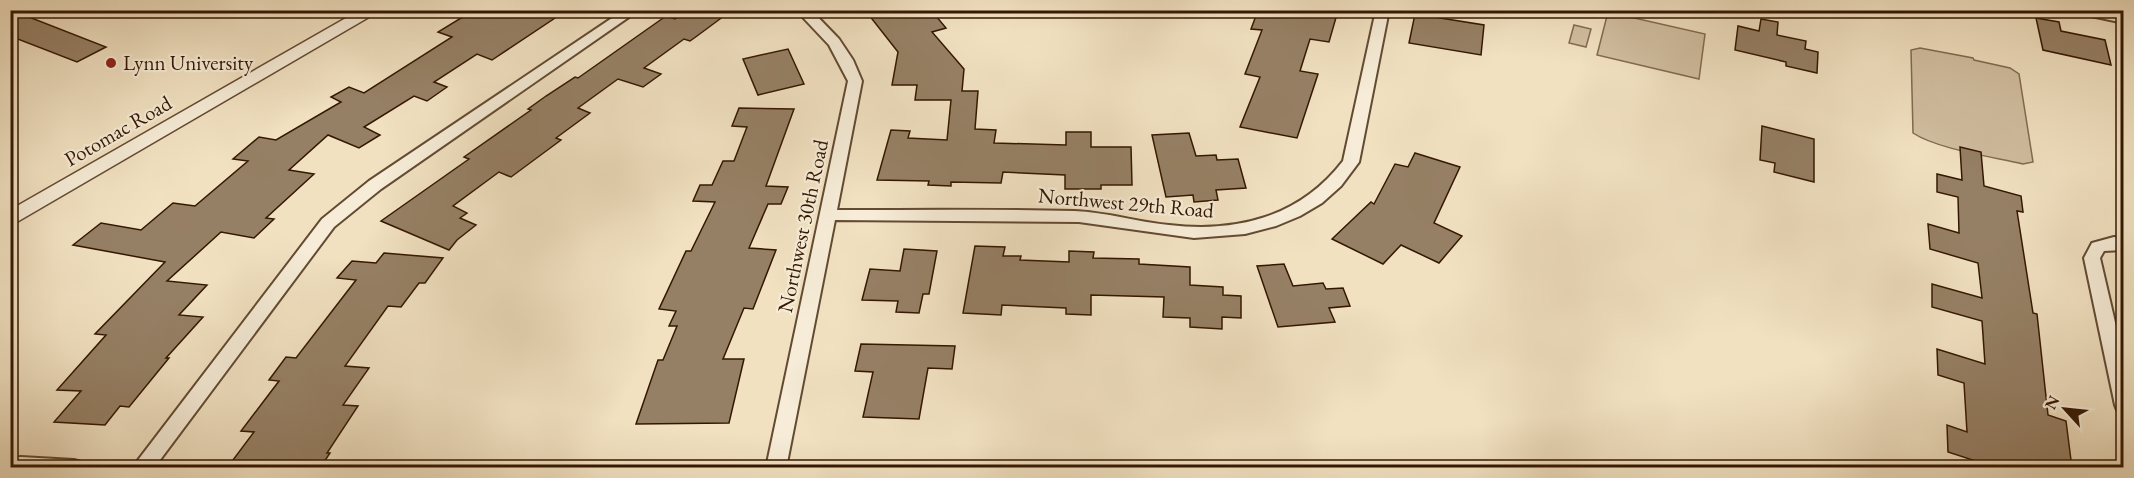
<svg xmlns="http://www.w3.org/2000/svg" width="2134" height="478" font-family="'EB Garamond',serif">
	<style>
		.green { fill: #d1bfa1; stroke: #826b52; stroke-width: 1.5 }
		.building { fill: #968065; stroke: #341702; stroke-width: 1.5 }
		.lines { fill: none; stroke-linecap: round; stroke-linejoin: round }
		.minor-casing { stroke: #634a32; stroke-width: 4 }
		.tertiary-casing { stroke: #634a32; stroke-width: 3 }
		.minor { fill: #f6ecd7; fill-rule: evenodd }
		.tertiary { fill: #f6ecd7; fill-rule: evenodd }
		.poi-dot { fill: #8f2418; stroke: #f6ecd7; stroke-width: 2 }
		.labels { text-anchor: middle; stroke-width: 4.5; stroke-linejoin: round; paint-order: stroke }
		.poi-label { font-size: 21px; fill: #341702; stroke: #f6ecd7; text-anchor: start }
		.street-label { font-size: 21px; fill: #341702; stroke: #f6ecd7 }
	</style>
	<rect width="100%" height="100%" fill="#f1e1c1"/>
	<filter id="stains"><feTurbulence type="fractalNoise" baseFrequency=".00333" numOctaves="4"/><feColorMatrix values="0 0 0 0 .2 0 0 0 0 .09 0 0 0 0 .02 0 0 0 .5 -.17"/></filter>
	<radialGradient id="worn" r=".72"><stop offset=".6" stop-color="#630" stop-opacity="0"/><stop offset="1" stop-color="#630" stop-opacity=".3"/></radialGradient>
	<!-- green -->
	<g class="green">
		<polygon points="1608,12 1705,34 1699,79 1597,55"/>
		<polygon points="1574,25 1591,29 1586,47 1569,43"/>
		<path d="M1920,48l53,10 1,2 36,8 9,6 14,88 -10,2c-30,-7 -86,-15 -110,-31l-2,-83z"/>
	</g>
	<!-- building -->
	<g class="building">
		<polygon points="11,10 106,47 77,62 10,36"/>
		<polygon points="474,10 567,10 492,60 477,54 434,82 447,87 427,101 414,96 364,127 380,135 359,148 328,135 289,170 314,174 266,218 274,219 254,238 221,232 167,281 207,285 179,315 203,317 166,358 169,358 129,407 120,406 105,425 54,422 81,391 57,390 106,335 95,334 165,262 73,245 101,223 141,230 173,203 195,206 248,161 233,159 259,137 276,140 341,102 331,97 349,87 364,93 452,37 438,32"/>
		<polygon points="687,10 732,10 697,36 690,41 684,39 644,68 661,74 643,87 618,79 578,108 590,113 556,138 561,140 511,177 499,172 453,206 467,213 460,218 476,225 457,240 449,250 381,221 469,159 464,157 531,110 528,109 546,96 575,77 578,78 666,16 675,19"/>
		<polygon points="865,10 931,10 946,28 932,32 964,69 962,91 978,91 975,129 996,130 994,143 1066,145 1066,132 1091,132 1091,147 1131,147 1132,185 1101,185 1101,189 1065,189 1065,175 1003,172 1001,183 951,182 951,186 928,185 929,181 877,180 891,130 910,131 908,138 947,140 951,100 915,100 917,85 892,85 898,52"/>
		<polygon points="1281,10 1314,10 1337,14 1329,42 1310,39 1300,71 1318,74 1297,138 1240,127 1260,77 1245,74 1262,30 1251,29 1257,13 1279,17"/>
		<polygon points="1415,14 1484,25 1481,55 1409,43"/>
		<polygon points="2036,18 2059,22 2061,31 2105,40 2111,65 2043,50"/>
		<polygon points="1761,19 1778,22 1777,35 1806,41 1805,49 1818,52 1817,73 1786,66 1786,62 1735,50 1738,26 1759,31"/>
		<polygon points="788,49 804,84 758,95 743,59"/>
		<polygon points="739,108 794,109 766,186 788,187 781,204 768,204 749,248 776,250 753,309 744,308 723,359 744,359 729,423 636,424 658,360 663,360 677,326 669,326 676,311 659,309 686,251 691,251 715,202 693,201 700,185 712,185 723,161 734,161 747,127 732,126"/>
		<polygon points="1762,126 1814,139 1814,182 1774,172 1775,163 1760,160"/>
		<polygon points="1189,133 1196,156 1216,155 1217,160 1238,159 1246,188 1216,190 1218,200 1194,202 1193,195 1166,197 1152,135"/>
		<polygon points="1960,147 1981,152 1984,186 2021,196 2023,212 2017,211 2033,313 2037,314 2048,415 2066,421 2072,468 1988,468 1988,465 1948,452 1947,425 1967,432 1964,383 1938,375 1937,349 1985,364 1982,321 1932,307 1932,284 1982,298 1978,263 1930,249 1928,224 1959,233 1958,197 1937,192 1937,174 1962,180"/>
		<polygon points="1415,153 1460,167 1434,223 1462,236 1439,263 1401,245 1383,264 1332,239 1371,202 1374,204 1395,164 1408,167"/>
		<polygon points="975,246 1005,247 1003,256 1021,256 1020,260 1069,262 1069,251 1094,252 1093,258 1139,259 1139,264 1190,267 1190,285 1223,287 1223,295 1241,296 1241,318 1222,317 1222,329 1190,327 1190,318 1163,317 1164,297 1091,295 1091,315 1066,314 1066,308 1002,305 1001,315 963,313"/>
		<polygon points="904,249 937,251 929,294 923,294 919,313 896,312 898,301 862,300 870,269 900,271"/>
		<polygon points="384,253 443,258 425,283 419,283 401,307 388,306 345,366 369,368 343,405 358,406 327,453 330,453 320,468 227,468 254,432 241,431 279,381 269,380 286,357 296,358 356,280 337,278 352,261 376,263"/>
		<polygon points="1284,264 1293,286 1323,283 1326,289 1343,288 1350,306 1329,308 1335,322 1278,327 1257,266"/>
		<polygon points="861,344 955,346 952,369 928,368 919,419 863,417 873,372 855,371"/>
	</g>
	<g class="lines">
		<defs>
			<g id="minor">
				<polygon points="624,10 639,10 381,189 334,227 154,468 132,468 322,219 369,181"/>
				<path d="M796,10h15l28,29 14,21 9,21 -25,129c79,0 158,-1 237,1 32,1 63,11 95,14 68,8 131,-8 174,-64l33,-151h13l-30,152 -18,24 -19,17 -22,13 -24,10 -31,8 -51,4 -115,-16 -244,-2 -49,248h-20l82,-387 -19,-36z"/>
				<polygon points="2076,10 2103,10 2124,15 2124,23 2077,13"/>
				<polygon points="2114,237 2124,238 2124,250 2104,251 2100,258 2124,361 2124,412 2117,410 2115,405 2084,258 2092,243"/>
				<polygon points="21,457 74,460 81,462 84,468 10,468 10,458"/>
			</g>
			<polygon id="tertiary" points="360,10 381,10 10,226 10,210"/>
		</defs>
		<!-- minor casing -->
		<use href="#minor" class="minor-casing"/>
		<!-- tertiary casing -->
		<use href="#tertiary" class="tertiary-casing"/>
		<!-- minor -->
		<use href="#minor" class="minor"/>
		<!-- tertiary -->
		<use href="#tertiary" class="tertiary"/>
	</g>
	<!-- markers -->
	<circle class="poi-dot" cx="111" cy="63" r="6"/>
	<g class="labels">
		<!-- poi labels -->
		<g class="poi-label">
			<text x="123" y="70">Lynn University</text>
		</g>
		<!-- street labels -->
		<g class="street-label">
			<text transform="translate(118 131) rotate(-30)" y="7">Potomac Road</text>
			<text transform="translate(1126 203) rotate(5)" y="7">Northwest 29th Road</text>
			<text transform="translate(803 226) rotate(-78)" y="7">Northwest 30th Road</text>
		</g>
	</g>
	<!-- margin -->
	<rect width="2134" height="478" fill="none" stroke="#f1e1c1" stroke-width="36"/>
	<rect x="12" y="12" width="2110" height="454" fill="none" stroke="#341702" stroke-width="3"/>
	<rect x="18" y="18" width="2098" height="442" fill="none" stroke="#341702" stroke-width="1.5"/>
	<!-- north arrow -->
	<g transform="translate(2065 409) rotate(297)" stroke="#f6ecd7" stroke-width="4.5" paint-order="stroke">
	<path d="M0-4.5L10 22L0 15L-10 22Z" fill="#341702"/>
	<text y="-9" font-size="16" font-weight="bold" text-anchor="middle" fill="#341702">N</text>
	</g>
	<rect width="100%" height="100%" filter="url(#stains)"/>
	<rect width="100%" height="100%" fill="url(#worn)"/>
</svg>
